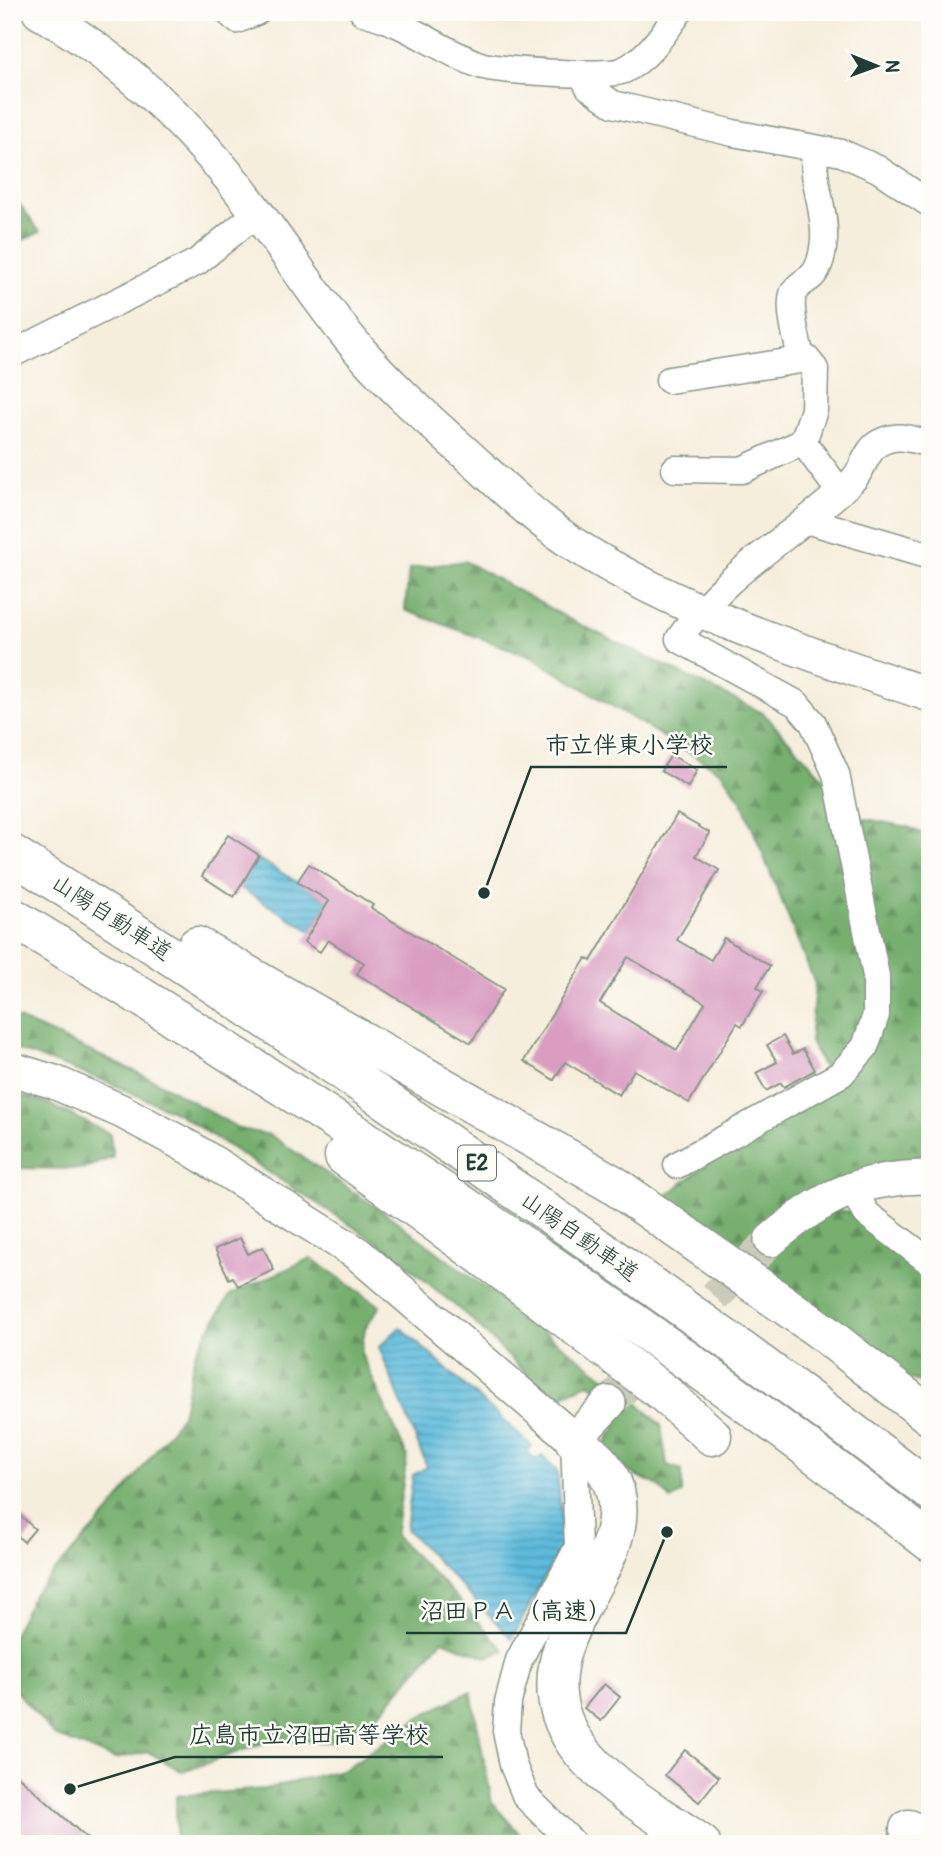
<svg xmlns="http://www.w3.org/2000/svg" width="942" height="1856" font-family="Pangolin,'Klee One',sans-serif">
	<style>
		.forest { fill: url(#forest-firs); stroke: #4a7651; stroke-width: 2 }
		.water { fill: url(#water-rules); stroke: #3e7c88; stroke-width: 2 }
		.building { fill: #d99dc2; fill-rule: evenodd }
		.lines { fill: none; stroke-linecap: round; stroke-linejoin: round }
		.tertiary-tunnel { stroke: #cbcbbb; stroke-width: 33; stroke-dasharray: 33 17; stroke-linecap: butt }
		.minor-casing { stroke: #8a9688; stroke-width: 29 }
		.tertiary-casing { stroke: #8a9688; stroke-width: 36 }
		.motorway-casing { stroke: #8a9688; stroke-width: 41 }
		.minor { stroke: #fff; stroke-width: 26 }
		.tertiary { stroke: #fff; stroke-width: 33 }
		.motorway { stroke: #fff; stroke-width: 38 }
		.labels { text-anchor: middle; stroke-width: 5; stroke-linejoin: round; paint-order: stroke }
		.shield { fill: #fdfcf7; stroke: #62766e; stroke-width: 2 }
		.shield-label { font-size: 21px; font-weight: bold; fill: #1f3d34 }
		.street-label { font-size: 23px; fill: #1f3d34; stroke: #fdfcf7 }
		.leader { fill: none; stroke: #1f3d34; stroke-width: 2.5 }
		.callout-dot { fill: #1f3d34; stroke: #fdfcf7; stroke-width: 2.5 }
		.callout-label { font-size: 24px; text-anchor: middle; font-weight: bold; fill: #1f3d34; stroke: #fdfcf7; stroke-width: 5; stroke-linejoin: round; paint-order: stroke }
	</style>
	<defs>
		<pattern id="forest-firs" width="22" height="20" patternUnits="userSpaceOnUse" patternTransform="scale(1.75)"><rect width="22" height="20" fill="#76af6e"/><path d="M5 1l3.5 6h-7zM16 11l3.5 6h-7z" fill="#60905b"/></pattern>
		<pattern id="water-rules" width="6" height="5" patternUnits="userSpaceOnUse" patternTransform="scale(1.75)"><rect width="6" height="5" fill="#5ebbdc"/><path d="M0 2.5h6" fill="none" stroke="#4d99b3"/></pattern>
	</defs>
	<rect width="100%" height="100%" fill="#fdfcf7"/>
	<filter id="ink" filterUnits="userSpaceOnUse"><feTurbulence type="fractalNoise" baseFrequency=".0143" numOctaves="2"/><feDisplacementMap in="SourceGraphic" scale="14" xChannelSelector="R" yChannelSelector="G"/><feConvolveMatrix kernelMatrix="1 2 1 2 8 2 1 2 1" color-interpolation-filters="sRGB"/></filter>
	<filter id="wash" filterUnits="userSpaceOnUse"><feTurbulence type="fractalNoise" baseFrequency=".00686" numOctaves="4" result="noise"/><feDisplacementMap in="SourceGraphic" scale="28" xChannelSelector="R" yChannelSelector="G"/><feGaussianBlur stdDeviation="1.57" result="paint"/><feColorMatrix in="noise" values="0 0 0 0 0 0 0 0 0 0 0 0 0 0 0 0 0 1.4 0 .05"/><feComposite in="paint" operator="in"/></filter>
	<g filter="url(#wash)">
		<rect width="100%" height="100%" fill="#f6eedd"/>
		<!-- forest -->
		<g class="forest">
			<polygon points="12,194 40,232 12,245"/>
			<polygon points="465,561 573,621 763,713 861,818 908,827 930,837 930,1167 832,1212 849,1211 868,1233 930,1280 930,1385 889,1373 659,1201 826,1073 810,1042 815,984 741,800 721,772 531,657 405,610 409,569"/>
			<polygon points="12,1016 156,1081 240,1129 270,1135 388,1215 635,1400 661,1425 667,1465 682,1470 682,1493 671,1500 659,1486 626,1471 603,1447 625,1410 589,1383 562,1396 543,1391 471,1319 386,1248 177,1113 105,1081 12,1048"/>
			<polygon points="12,1093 45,1102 110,1134 113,1157 83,1169 12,1168"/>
			<polygon points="311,1258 380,1306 365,1328 361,1353 407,1456 395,1536 446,1586 505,1651 486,1657 442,1640 377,1717 332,1742 271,1740 183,1772 148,1752 115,1759 55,1736 15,1690 12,1637 34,1593 107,1515 182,1415 195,1353 230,1295"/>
			<polygon points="471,1691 492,1803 529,1844 176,1844 176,1796 265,1789 345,1769 421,1716"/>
		</g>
		<!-- water -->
		<g class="water">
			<polygon points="257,858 329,901 311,931 239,887"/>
			<polygon points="400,1327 532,1446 527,1452 536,1460 542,1456 557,1470 564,1540 512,1639 406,1529 413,1475 427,1467 379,1347"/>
		</g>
		<g id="blocks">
			<!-- building -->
			<g class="building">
				<polygon points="671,755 697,770 688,787 661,771"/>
				<path d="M677,814l33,19 -14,23 23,14 -42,70 34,20 13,-22 46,28 -13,21 6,4 -21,35 -5,-3 -48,80 -55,-33 -15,25 -54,-33 -11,18 -30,-19 62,-103 5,3zM628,957l77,46 -28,47 -77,-47z"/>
				<polygon points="228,835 259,855 234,897 202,876"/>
				<polygon points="309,864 373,905 371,908 504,989 471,1043 357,974 364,963 328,940 320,952 304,942 329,901 297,882"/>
				<polygon points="783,1036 793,1054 803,1049 815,1070 784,1087 781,1083 766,1091 756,1073 777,1062 767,1045"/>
				<polygon points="240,1238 248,1254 263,1247 274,1270 238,1286 233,1277 229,1279 215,1249"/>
				<polygon points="12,1508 35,1529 24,1542 12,1531"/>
				<polygon points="604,1684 620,1697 601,1721 584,1708"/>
				<polygon points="685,1750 719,1777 699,1802 665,1775"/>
				<polygon points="12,1771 35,1791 93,1844 12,1844"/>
			</g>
		</g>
	</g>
	<g filter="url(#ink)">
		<use href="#blocks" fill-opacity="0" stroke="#8a9688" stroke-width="2"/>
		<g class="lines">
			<!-- tertiary-tunnel -->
			<polyline class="tertiary-tunnel" points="609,1403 771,1240"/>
			<defs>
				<g id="minor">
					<polyline points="228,12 237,20 256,12"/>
					<path d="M363,12c45,11 76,38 117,53 18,6 129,13 144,5 24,-12 40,-37 55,-58"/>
					<polyline points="582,74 589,87 613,104 733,133 842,153 878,169 930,204"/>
					<polyline points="12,354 197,262 257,213"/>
					<path d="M801,359c-3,-18 -11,-41 -9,-59 0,-13 12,-17 20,-24 8,-8 11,-24 12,-36 2,-31 -13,-58 -9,-91"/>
					<polyline points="669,380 807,359 815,369 814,410 803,442 742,470 675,469"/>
					<polyline points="803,442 840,492"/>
					<polyline points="806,520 930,556"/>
					<path d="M677,1165l164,-91 24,-27 11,-32v-39l-40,-202 -23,-51 -16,-19 -118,-65c46,-68 114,-102 173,-158 11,-10 14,-31 27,-38 19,-10 31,-4 51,1"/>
					<polyline points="850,1187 867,1214 930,1262"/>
					<polyline points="574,1440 578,1547 519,1660 508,1702 506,1731 513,1765 526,1797 574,1844"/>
				</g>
				<g id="tertiary">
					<path d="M39,12c87,49 160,122 219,202 31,41 59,85 92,125 36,44 81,83 123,121 32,29 65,61 102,85 108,69 235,109 355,150"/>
					<polyline points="12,1069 54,1082 121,1111 190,1148 358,1254 574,1440 609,1403"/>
					<path d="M771,1240c51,-44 91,-63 159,-63"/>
				</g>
				<g id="motorway">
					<path d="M12,854c173,109 342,223 509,340 138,96 276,194 409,297"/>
					<path d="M12,917c316,193 626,397 918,625"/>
					<polyline points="197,946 614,1185 820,1330 930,1416"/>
					<polyline points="344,1156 519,1283 665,1394 712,1436"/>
					<path d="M574,1440c12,10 26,20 34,34 48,85 -104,167 -32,270 30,42 84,71 125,100"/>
					<polyline points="909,1829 917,1844"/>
				</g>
			</defs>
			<!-- minor casing -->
			<use href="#minor" class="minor-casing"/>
			<!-- tertiary casing -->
			<use href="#tertiary" class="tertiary-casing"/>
			<!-- motorway casing -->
			<use href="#motorway" class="motorway-casing"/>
			<!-- minor -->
			<use href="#minor" class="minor"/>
			<!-- tertiary -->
			<use href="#tertiary" class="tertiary"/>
			<!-- motorway -->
			<use href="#motorway" class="motorway"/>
		</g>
	</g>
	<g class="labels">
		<!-- shield labels -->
		<rect class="shield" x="458" y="1145.5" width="38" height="35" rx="5"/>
		<g class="shield-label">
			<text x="477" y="1170">E2</text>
		</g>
		<!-- street labels -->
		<g class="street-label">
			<text transform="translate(112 917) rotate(33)" y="8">山陽自動車道</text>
			<text transform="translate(580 1236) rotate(35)" y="8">山陽自動車道</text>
		</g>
	</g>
	<!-- callouts -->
	<path class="leader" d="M484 893L531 767H727M667 1532L626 1633H406M70 1789L175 1757H443"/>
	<g class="callout-dot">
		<circle cx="484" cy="893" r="7"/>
		<circle cx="667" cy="1532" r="7"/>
		<circle cx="70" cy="1789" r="7"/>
	</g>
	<g class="callout-label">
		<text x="629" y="753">市立伴東小学校</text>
		<text x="516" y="1619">沼田ＰＡ（高速）</text>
		<text x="309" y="1743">広島市立沼田高等学校</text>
	</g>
	<!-- margin -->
	<rect width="942" height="1856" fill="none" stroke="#fdfcf7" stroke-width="42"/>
	<!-- north arrow -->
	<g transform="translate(876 66) rotate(91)" stroke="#fdfcf7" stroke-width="5" paint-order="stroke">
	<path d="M0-5L12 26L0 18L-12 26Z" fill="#1f3d34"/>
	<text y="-10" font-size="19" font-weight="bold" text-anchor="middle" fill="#1f3d34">N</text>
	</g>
</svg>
